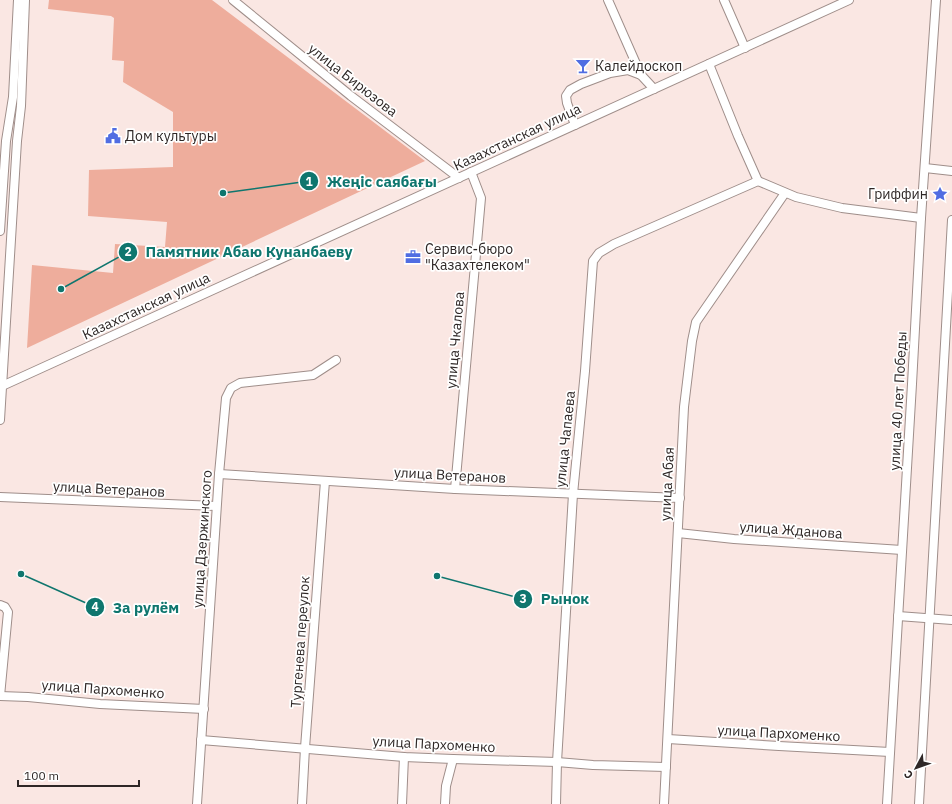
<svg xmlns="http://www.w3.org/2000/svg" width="952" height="804" font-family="'IBM Plex Sans',sans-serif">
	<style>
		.green { fill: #eead9c }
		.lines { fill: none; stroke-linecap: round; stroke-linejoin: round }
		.minor-casing { stroke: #9f8e8a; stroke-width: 10 }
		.minor { stroke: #fff; stroke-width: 8 }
		.labels { text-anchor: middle; stroke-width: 3.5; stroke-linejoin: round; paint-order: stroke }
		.poi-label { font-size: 14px; fill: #2e2726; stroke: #fff; text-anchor: start }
		.street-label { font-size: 14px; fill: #2e2726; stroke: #fff }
		.leader { fill: none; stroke: #0f766e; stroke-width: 1.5 }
		.callout-dot { fill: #0f766e; stroke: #fff; stroke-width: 1.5 }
		.mark-label { font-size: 12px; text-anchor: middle; font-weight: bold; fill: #fff }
		.callout-label { font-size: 15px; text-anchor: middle; font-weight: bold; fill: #0f766e; stroke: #fff; stroke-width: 3.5; stroke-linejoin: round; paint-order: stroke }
	</style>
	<rect width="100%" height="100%" fill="#fae7e3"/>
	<!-- green -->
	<polygon class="green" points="49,0 212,0 425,161 27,348 32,265 113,273 115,244 165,247 167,222 88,216 89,170 173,167 173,112 123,82 124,61 112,60 114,18 111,16 48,9"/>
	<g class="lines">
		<defs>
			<g id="minor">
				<polyline points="233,0 351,96 459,178"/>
				<polyline points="608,0 641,75"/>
				<polyline points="724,0 745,48"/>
				<polyline points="709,64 738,136 758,181 796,197 842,208 921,218"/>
				<polyline points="575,125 567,103 566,96 570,90 581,84 610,73 628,70 641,75 654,89"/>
				<polyline points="925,168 952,171"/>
				<polyline points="0,231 6,141 13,97 18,0"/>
				<polyline points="0,386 2,386 849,0"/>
				<polyline points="0,420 17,141 21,106 25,0"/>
				<polyline points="219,474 455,489 680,498"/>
				<polyline points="455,489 481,198 471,172"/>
				<polyline points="0,497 216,506"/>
				<polyline points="678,533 734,539 902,550"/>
				<polyline points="0,605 5,607 8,612 0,696"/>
				<polyline points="898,616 952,620"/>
				<polyline points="0,696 28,697 100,704 204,709"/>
				<polyline points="668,739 779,746 890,752"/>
				<polyline points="201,740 404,757 453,759 557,762 593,765 666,767"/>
				<polyline points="197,804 219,474 226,398 231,388 240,383 313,375 336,360"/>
				<polyline points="302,804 305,748 325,481"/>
				<polyline points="402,804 404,757"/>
				<polyline points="445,804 446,786 453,759"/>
				<polyline points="556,804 557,762 573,494 585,371 593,261 599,253 614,244 758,181"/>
				<polyline points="664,804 684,407 692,341 696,322 785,193"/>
				<polyline points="887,804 912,384 921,218 936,0"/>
				<polyline points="919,804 952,220"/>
			</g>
		</defs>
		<!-- minor casing -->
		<use href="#minor" class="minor-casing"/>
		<!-- minor -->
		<use href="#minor" class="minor"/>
	</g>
	<!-- icons -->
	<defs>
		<symbol id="bar-bare" viewBox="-9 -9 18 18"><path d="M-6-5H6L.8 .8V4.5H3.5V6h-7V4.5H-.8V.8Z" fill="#506de2" stroke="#fff" stroke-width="2.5" paint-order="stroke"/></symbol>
		<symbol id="civic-bare" viewBox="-9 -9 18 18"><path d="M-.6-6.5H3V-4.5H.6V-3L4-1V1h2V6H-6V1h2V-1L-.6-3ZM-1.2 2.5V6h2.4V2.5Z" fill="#506de2" stroke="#fff" stroke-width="2.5" paint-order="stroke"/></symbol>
		<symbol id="sight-bare" viewBox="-9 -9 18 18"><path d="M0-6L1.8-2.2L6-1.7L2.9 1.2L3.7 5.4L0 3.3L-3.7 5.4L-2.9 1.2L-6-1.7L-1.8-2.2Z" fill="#506de2" stroke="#fff" stroke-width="2.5" paint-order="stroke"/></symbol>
		<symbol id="office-bare" viewBox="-9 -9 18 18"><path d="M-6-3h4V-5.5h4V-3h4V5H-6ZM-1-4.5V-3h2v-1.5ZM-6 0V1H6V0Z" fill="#506de2" stroke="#fff" stroke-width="2.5" paint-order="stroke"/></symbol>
	</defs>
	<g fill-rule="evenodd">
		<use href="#bar-bare" x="572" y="55" width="22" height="22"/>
		<use href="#civic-bare" x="102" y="125" width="22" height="22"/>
		<use href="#sight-bare" x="929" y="183" width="22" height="22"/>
		<use href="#office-bare" x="402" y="246" width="22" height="22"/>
	</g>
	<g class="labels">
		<!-- poi labels -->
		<g class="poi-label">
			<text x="595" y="71">Калейдоскоп</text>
			<text x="125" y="141">Дом культуры</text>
			<text x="928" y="199" text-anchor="end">Гриффин</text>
			<text x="425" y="254">Сервис-бюро<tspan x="425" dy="16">"Казахтелеком"</tspan></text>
		</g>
		<!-- street labels -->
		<g class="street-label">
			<text transform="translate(353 80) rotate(38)" y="5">улица Бирюзова</text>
			<text transform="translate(517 137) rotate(-25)" y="5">Казахстанская улица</text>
			<text transform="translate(146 306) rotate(-25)" y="5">Казахстанская улица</text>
			<text transform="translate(455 340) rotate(-85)" y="5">улица Чкалова</text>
			<text transform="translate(898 401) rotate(-87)" y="5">улица 40 лет Победы</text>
			<text transform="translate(565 439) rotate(-84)" y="5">улица Чапаева</text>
			<text transform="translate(450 475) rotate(3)" y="5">улица Ветеранов</text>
			<text transform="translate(667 484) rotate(-87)" y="5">улица Абая</text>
			<text transform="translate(109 489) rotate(3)" y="5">улица Ветеранов</text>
			<text transform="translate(791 530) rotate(4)" y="5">улица Жданова</text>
			<text transform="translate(202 539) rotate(-86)" y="5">улица Дзержинского</text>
			<text transform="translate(300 642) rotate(-86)" y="5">Тургенева переулок</text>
			<text transform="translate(103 689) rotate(4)" y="5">улица Пархоменко</text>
			<text transform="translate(779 733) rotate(3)" y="5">улица Пархоменко</text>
			<text transform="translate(434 744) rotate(3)" y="5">улица Пархоменко</text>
		</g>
	</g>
	<!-- callouts -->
	<path class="leader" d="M223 193L309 181M61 289L128 252M437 576L523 599M21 574L95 607"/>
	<g class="callout-dot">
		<circle cx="223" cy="193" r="4"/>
		<circle cx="61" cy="289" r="4"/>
		<circle cx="437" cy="576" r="4"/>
		<circle cx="21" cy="574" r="4"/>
		<circle cx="309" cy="181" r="10"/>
		<circle cx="128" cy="252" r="10"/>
		<circle cx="523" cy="599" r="10"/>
		<circle cx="95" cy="607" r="10"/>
	</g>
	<g class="mark-label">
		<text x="309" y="186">1</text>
		<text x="128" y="256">2</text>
		<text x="523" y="603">3</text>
		<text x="95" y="611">4</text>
	</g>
	<g class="callout-label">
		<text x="382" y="187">Жеңіс саябағы</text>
		<text x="249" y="257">Памятник Абаю Кунанбаеву</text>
		<text x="565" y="604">Рынок</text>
		<text x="146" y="613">За рулём</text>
	</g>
	<!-- north arrow -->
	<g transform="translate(916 768) rotate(229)" stroke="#ffffff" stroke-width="3" paint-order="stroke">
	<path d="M0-3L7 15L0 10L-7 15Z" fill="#2e2726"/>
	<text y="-6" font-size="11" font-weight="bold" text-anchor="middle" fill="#2e2726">С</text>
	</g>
	<!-- scale -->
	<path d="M18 780v6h121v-6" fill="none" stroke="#2e2726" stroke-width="2"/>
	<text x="24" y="780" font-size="12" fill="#2e2726" stroke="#ffffff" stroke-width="3" paint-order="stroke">100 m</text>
</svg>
